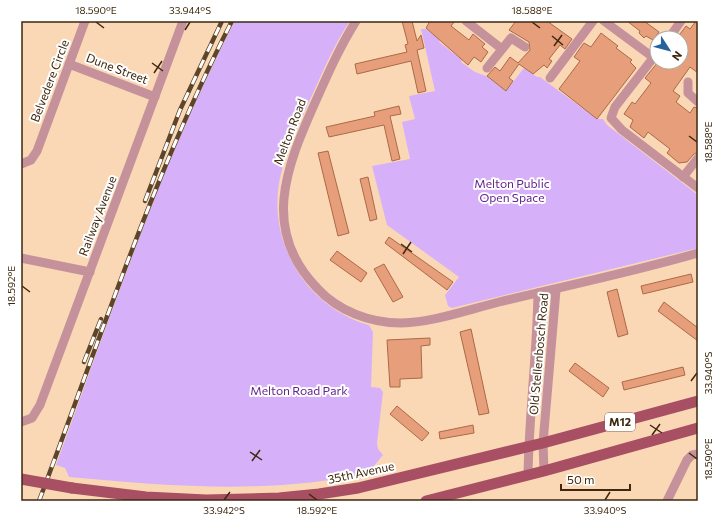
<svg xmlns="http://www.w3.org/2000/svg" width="719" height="522" font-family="Commissioner,sans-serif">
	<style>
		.green { fill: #d6b1fa }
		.building { fill: #e69f7a; stroke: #ac6946 }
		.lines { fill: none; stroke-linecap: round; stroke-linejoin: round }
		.minor { stroke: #c5929b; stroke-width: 9 }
		.major { stroke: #a84f63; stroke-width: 11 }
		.rail-casing { stroke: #5d452a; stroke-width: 4.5 }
		.rail { stroke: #fff; stroke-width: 3; stroke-dasharray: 9; stroke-linecap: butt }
		.major-bridge { stroke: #a84f63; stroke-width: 11 }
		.ticks { fill: none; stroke: #3e280f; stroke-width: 1.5 }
		.labels { text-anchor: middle; stroke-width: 4; stroke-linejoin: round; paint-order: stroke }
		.shield { fill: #fff; stroke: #786857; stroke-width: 1 }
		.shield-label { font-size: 11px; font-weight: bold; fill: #3e280f }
		.street-label { font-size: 12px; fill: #3e280f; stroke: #fff }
		.park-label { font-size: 12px; fill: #62228e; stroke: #fff }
		.neatline { fill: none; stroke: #3e280f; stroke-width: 1.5 }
		.ticks-label { font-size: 10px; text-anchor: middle; fill: #3e280f }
	</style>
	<rect width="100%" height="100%" fill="#fad8b5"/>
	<!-- green -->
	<g class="green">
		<path d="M235,21h115c-15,22 -25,46 -36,70 -14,31 -32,66 -36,100 -6,60 33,118 91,134l4,7 -2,55 9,1 3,4 -6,51 1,6 5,6 -15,18c-100,22 -199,13 -299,4l-4,-9 -9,-3c55,-150 105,-302 179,-444z"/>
		<polygon points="421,29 426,29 440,40 439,42 462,60 461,62 475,72 486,76 506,91 524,68 537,77 540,77 597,119 603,119 607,125 698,195 698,248 452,308 448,306 445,295 459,277 387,225 372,166 410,159 402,122 415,119 409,96 435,91"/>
	</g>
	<!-- building -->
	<g class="building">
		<polygon points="402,21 412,21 417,41 421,35 424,48 417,50 426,91 418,93 411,61 357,74 355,64 407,52 405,45 408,44"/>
		<polygon points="430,21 455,21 451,26 469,40 473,34 485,44 482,47 488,52 481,62 474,57 468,65 426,28"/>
		<polygon points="516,21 547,21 572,39 565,49 560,45 549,59 552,61 547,68 544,65 533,74 519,64 509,78 513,81 506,91 487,76 495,67 500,71 510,57 518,63 530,50 529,42 509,30"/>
		<polygon points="627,21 644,21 659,32 653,40 646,36 644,38 639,33 640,31"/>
		<polygon points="696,21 698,21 698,73 690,67 673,91 680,96 676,102 690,113 694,107 698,108 698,152 694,154 687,162 679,163 667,153 670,149 648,132 644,138 630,127 633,120 624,114 632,102 635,104 651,83 645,78 658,62 681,62 681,38 677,38 686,26 690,29"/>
		<polygon points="601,33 618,46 616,48 632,60 630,62 636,68 597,119 559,89 580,61 574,57 581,47 584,43 591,47"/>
		<polygon points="399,106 401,114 390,116 400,159 392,161 384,125 329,137 326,127 375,116 374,112"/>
		<polygon points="328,151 349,233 338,236 318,153"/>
		<polygon points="368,177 377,219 370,221 360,179"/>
		<polygon points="389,237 453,282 447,290 385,243"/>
		<polygon points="337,251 367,273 361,282 330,260"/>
		<polygon points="384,264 403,297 393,302 374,269"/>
		<polygon points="691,274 693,282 643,294 641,286"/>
		<polygon points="617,289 628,334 618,337 607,292"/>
		<polygon points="664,302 698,328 698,341 658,311"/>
		<polygon points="471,329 489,413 479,415 460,332"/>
		<polygon points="430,338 430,345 421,346 422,378 400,379 400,387 390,387 387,340"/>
		<polygon points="575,363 609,388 603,397 569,371"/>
		<polygon points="683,367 685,375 624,390 622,382"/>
		<polygon points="397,406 429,433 422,441 390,414"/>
		<polygon points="473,425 474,433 440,439 439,432"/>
	</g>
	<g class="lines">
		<!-- minor -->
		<g class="minor">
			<path d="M356,21c-17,27 -29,55 -42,84 -28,63 -53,125 3,183 21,23 53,35 84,35 33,-1 66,-13 98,-21 66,-16 134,-30 199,-49"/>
			<polyline points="466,21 502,49"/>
			<polyline points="604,21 654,58"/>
			<polyline points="669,38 681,21"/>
			<polyline points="657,53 615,107 611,118 622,130 698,188"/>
			<polyline points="69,64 155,97"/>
			<polyline points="487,68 511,38 525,47"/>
			<polyline points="550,78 593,21"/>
			<polyline points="688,82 688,93 698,102"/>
			<polyline points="21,164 31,160 37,151 85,21"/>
			<polyline points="683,177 698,158"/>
			<polyline points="21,258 90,272"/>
			<polyline points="21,422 32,418 40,405 183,21"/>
			<polyline points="544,471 543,443 556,290"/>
			<path d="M528,475c1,-61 9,-121 10,-182"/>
			<polyline points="667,501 687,460 692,455 698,454"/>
		</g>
		<!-- major -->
		<g class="major">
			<polyline points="72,488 146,497 206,500 279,498 319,494 358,488 543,443 698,401"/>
			<polyline points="426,501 544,471 698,428"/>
		</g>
		<defs>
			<g id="rail">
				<polyline points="145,201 180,110 222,21"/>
				<polyline points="84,362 101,319"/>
				<path d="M39,501c61,-161 114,-326 193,-480"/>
			</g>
		</defs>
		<!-- rail casing -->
		<use href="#rail" class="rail-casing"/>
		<!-- rail -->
		<use href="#rail" class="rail"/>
		<!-- major-bridge -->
		<polyline class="major-bridge" points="21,479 72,488"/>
	</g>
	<!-- ticks -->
	<path class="ticks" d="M96,22l8,6M532,22l8,6M185,30l5,-8M552,36l11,9M554,46l8,-11M152,63l11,8M154,73l8,-12M689,136l8,6M401,244l11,8M403,254l8,-12M22,286l8,6M691,381l6,-8M650,425l12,8M652,435l8,-11M250,452l12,8M689,453l8,6M252,461l8,-11M309,494l8,6M224,500l6,-8M605,500l5,-8"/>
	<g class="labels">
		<!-- shield labels -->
		<rect class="shield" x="605" y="413" width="30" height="18" rx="3"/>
		<g class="shield-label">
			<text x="620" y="426">M12</text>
		</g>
		<!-- street labels -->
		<g class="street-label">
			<text transform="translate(117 69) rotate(21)" y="4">Dune Street</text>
			<text transform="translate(50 81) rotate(-69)" y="4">Belvedere Circle</text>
			<text transform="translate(290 132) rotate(-69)" y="4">Melton Road</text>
			<text transform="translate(98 216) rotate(-69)" y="4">Railway Avenue</text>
			<text transform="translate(539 354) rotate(-85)" y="4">Old Stellenbosch Road</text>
			<text transform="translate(361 473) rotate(-12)" y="4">35th Avenue</text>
		</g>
		<!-- park labels -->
		<g class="park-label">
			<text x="512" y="188">Melton Public<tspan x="512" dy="14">Open Space</tspan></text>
			<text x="299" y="395">Melton Road Park</text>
		</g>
	</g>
	<!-- border -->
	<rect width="719" height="522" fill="none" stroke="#ffffff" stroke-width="44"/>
	<!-- north arrow -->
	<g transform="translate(669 50) rotate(126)"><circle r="19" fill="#ffffff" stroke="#b2a99f"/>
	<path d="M0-3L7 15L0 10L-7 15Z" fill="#25659b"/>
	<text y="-6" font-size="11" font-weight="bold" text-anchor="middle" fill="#3e280f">N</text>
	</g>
	<!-- scale -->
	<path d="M561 484v6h69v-6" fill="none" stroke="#3e280f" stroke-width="2"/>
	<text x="567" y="484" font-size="12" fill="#3e280f" stroke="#ffffff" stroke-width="3" paint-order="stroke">50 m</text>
	<rect x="22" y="22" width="675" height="478" class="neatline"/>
	<g class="ticks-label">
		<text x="96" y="14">18.590°E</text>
		<text x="190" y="14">33.944°S</text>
		<text x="532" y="14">18.588°E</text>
		<text transform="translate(708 142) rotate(-90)" y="4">18.588°E</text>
		<text transform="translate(11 286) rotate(-90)" y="4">18.592°E</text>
		<text transform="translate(708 373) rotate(-90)" y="4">33.940°S</text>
		<text transform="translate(708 459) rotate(-90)" y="4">18.590°E</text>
		<text x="224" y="514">33.942°S</text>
		<text x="317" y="514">18.592°E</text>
		<text x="605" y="514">33.940°S</text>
	</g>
</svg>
